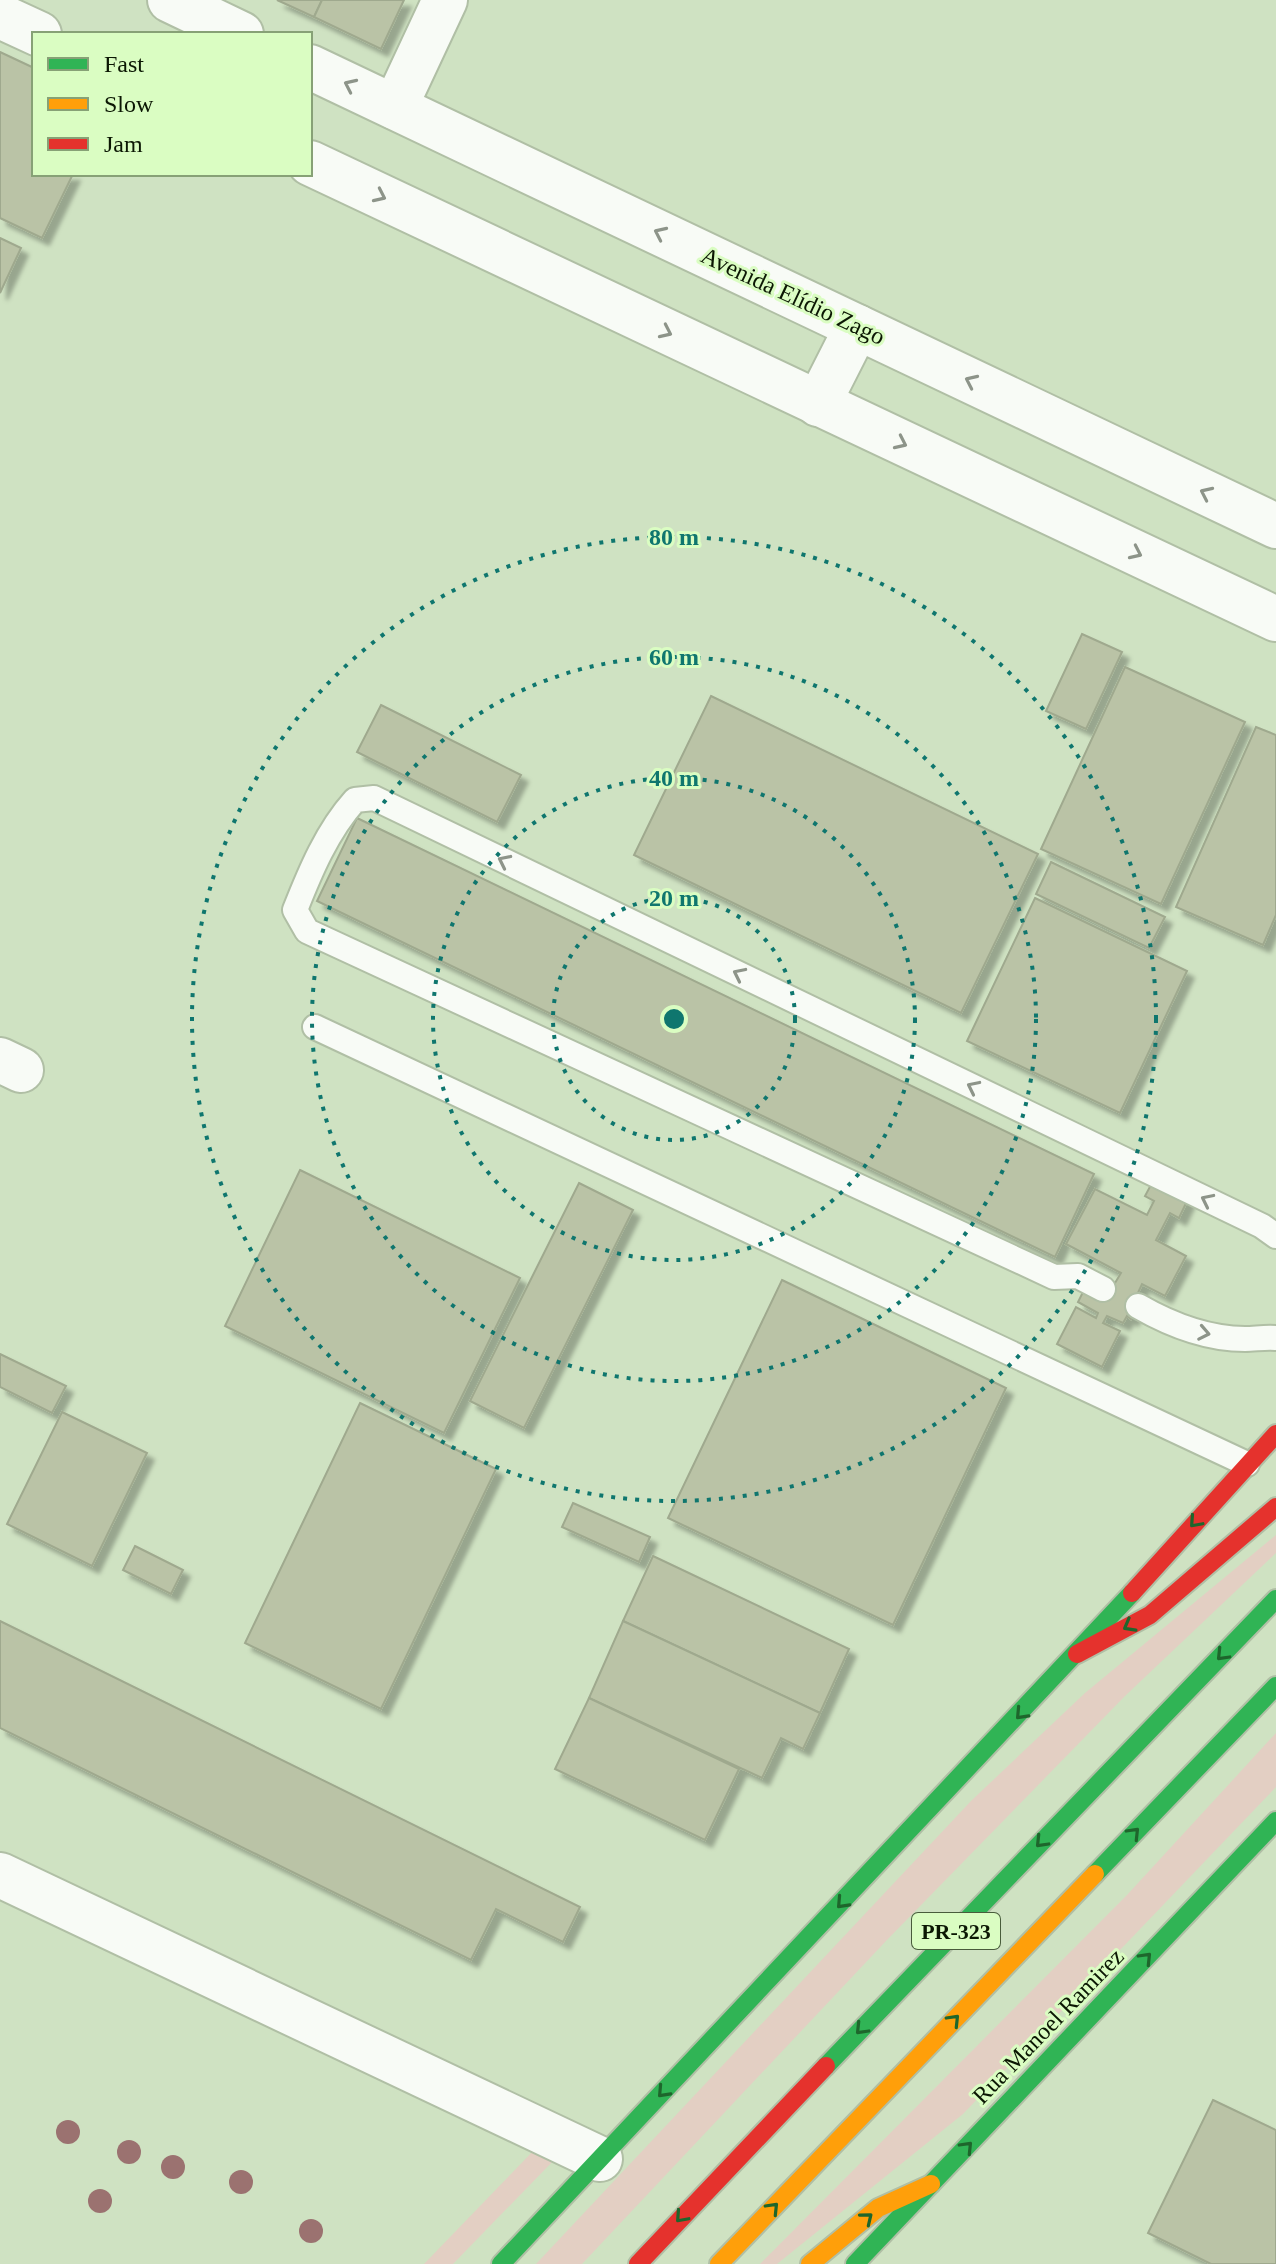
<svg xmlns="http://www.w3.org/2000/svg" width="1276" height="2264" font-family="Georgia,serif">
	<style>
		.green { fill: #e3cfc3 }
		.building { fill: #bac3a6; stroke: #9fa98e; stroke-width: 2; filter: url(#shadow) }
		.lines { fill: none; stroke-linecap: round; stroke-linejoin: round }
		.lane-casing { stroke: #b0bfa5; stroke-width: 28 }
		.street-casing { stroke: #b0bfa5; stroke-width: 48 }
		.fast-casing { stroke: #b0bfa5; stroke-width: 22 }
		.slow-casing { stroke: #b0bfa5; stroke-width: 22 }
		.jam-casing { stroke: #b0bfa5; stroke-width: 22 }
		.lane { stroke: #f8fbf6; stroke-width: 24 }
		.street { stroke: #f8fbf6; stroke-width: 44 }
		.fast { stroke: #30b455; stroke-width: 18 }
		.slow { stroke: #ff9f0a; stroke-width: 18 }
		.jam { stroke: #e5322d; stroke-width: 18 }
		.tree { fill: #9b7270 }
		.oneway { stroke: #8d9489 }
		.oneway2 { stroke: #1e662c }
		.ring { fill: none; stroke: #0f766e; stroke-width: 4; stroke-dasharray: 4 8 }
		.labels { text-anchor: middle; stroke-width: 6; stroke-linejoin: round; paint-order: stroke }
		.shield { fill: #dafdc2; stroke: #495c3c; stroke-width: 2 }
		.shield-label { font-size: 22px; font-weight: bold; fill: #0b1703 }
		.street-label { font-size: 24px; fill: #0b1703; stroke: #dafdc2 }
		.centre { fill: #0f766e; stroke: #dafdc2; stroke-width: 4 }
		.ring-label { font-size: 24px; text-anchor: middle; font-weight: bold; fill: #0f766e; stroke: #dafdc2; stroke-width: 6; stroke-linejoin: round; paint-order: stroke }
	</style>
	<defs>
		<filter id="shadow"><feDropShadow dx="7" dy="7" stdDeviation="2" flood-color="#0004"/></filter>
	</defs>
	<rect width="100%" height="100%" fill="#cfe2c2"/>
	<!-- green -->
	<g class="green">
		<polygon points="1276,1535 1276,1553 1125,1696 885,1942 582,2264 536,2264 971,1801 1085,1693"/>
		<polygon points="1276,1733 1276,1787 963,2114 777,2264 760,2264 1127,1895"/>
		<polygon points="540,2144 557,2157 453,2264 424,2264"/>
	</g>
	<!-- building -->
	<g class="building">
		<polygon points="277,0 322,0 314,17"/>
		<polygon points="322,0 404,0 381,49 314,17"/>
		<polygon points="0,52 34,68 34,174 73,174 42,238 0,218"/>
		<polygon points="0,238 21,248 0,293"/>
		<polygon points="1082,634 1122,652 1086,729 1046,711"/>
		<polygon points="1125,667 1245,722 1161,904 1041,849"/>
		<polygon points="711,696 1038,854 961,1013 634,855"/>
		<polygon points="381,705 521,775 497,822 357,752"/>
		<polygon points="1256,727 1276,735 1276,915 1263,945 1176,907"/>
		<polygon points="357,818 1094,1174 1055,1257 317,901"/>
		<polygon points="1051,862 1165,917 1149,948 1036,894"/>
		<polygon points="1035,898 1187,971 1120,1113 967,1041"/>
		<polygon points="300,1170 520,1278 444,1433 225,1326"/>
		<polygon points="1153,1181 1188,1199 1179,1218 1170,1213 1156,1240 1186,1256 1165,1296 1142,1284 1136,1297 1142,1300 1131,1319 1127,1316 1123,1323 1107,1316 1103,1323 1120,1331 1102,1367 1057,1344 1076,1307 1096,1318 1098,1313 1078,1302 1084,1290 1107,1280 1115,1283 1121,1273 1066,1244 1095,1189 1147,1215 1154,1201 1145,1196"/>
		<polygon points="579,1183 633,1210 524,1428 470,1401"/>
		<polygon points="782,1280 1006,1388 893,1625 668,1518"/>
		<polygon points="0,1354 66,1386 52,1413 0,1387"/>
		<polygon points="360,1403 496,1469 381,1709 245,1643"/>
		<polygon points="62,1412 147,1453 92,1566 7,1524"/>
		<polygon points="573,1503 650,1537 639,1562 562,1527"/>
		<polygon points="135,1546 183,1570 171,1594 123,1570"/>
		<polygon points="653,1556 849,1649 820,1713 623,1621"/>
		<polygon points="0,1621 580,1907 563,1942 496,1909 471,1960 0,1728"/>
		<polygon points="623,1621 820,1713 803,1749 781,1738 762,1778 589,1698"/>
		<polygon points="589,1698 739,1769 705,1840 555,1769"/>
		<polygon points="1213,2100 1276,2130 1276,2264 1211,2264 1148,2233"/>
	</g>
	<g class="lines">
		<defs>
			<g id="lane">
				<polyline points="315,1027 1247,1464"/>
				<path d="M1103,1289l-25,-13 -24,1 -747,-346 -12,-21c15,-38 32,-79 60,-110l19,-2 888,428 14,10"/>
				<path d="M1138,1306c33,19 68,33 107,33 10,0 20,-2 31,-1"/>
			</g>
			<g id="street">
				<polyline points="170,0 241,34"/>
				<polyline points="0,16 39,34"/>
				<polyline points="310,67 1276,526"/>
				<polyline points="395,107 445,0"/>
				<polyline points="310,163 1276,619"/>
				<polyline points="818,404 857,327"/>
				<polyline points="0,1060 21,1070"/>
				<polyline points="0,1875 600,2159"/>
			</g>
			<g id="fast">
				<polyline points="1095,1874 1276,1686"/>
				<polyline points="826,2066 1276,1599"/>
				<polyline points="501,2264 1132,1593"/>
				<polyline points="855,2264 1276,1821"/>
			</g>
			<g id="slow">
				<polyline points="719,2264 1095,1874"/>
				<polyline points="810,2264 878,2208 931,2184"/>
			</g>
			<g id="jam">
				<polyline points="1132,1593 1276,1434"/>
				<polyline points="1077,1654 1150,1615 1276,1507"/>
				<polyline points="638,2264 826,2066"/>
			</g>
		</defs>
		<!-- lane casing -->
		<use href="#lane" class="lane-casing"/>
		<!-- street casing -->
		<use href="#street" class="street-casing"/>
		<!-- fast casing -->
		<use href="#fast" class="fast-casing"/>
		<!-- slow casing -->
		<use href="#slow" class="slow-casing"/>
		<!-- jam casing -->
		<use href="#jam" class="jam-casing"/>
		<!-- lane -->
		<use href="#lane" class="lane"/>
		<!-- street -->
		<use href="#street" class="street"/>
		<!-- fast -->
		<use href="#fast" class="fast"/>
		<!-- slow -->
		<use href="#slow" class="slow"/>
		<!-- jam -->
		<use href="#jam" class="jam"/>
	</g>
	<!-- trees -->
	<g class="tree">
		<circle cx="68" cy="2132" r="12"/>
		<circle cx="129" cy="2152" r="12"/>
		<circle cx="173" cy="2167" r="12"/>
		<circle cx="241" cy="2182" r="12"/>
		<circle cx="100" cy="2201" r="12"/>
		<circle cx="311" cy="2231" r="12"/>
	</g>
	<!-- one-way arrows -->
	<defs><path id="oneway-chevron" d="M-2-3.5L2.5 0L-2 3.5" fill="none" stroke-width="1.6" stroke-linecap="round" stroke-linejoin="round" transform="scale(2)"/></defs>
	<g class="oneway">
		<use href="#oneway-chevron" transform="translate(350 85) rotate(-155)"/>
		<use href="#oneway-chevron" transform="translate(380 196) rotate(25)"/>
		<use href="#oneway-chevron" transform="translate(660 233) rotate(-155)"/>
		<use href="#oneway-chevron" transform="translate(666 332) rotate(25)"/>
		<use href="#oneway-chevron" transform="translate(971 381) rotate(-155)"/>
		<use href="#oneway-chevron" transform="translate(901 443) rotate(25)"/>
		<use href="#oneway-chevron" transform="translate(1206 493) rotate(-155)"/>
		<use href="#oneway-chevron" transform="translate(1136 553) rotate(25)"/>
		<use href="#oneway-chevron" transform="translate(504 861) rotate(-154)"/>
		<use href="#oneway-chevron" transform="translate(739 974) rotate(-154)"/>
		<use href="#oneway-chevron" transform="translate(973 1087) rotate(-154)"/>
		<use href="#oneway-chevron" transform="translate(1207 1200) rotate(-154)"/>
		<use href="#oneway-chevron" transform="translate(1204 1333) rotate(11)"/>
	</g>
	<g class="oneway2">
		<use href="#oneway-chevron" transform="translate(1195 1522) rotate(132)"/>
		<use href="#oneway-chevron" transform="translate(1129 1626) rotate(151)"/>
		<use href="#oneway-chevron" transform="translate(1222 1655) rotate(134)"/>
		<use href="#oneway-chevron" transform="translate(1021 1714) rotate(133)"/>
		<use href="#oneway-chevron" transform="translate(1134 1833) rotate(-46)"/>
		<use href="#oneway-chevron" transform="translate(1041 1842) rotate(134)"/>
		<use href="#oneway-chevron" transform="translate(842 1903) rotate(133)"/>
		<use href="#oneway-chevron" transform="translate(1146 1958) rotate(-46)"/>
		<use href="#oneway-chevron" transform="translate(954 2020) rotate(-46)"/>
		<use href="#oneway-chevron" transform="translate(861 2029) rotate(134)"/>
		<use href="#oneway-chevron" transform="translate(663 2092) rotate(133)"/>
		<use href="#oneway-chevron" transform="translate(967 2147) rotate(-46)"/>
		<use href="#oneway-chevron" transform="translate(773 2208) rotate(-46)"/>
		<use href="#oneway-chevron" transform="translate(681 2217) rotate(132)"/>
		<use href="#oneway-chevron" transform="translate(867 2218) rotate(-39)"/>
	</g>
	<!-- distance rings -->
	<g class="ring">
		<circle cx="674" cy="1019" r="121"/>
		<circle cx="674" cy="1019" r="241"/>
		<circle cx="674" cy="1019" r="362"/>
		<circle cx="674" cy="1019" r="482"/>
	</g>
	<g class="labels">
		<!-- shield labels -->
		<rect class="shield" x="912" y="1913" width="88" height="36" rx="6"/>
		<g class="shield-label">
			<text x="956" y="1939">PR-323</text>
		</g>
		<!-- street labels -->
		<g class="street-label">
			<text transform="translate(793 296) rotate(25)" y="8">Avenida Elídio Zago</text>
			<text transform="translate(1048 2026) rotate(-46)" y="8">Rua Manoel Ramirez</text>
		</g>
	</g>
	<circle cx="674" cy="1019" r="12" class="centre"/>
	<g class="ring-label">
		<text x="674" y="545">80 m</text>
		<text x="674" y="665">60 m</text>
		<text x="674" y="786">40 m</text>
		<text x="674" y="906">20 m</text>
	</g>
	<!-- legend -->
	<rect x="32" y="32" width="280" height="144" fill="#dafdc2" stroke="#87a176" stroke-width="2"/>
	<rect x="48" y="58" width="40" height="12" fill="#30b455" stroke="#87a176" stroke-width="2"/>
	<text x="104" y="72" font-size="24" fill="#0b1703">Fast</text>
	<rect x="48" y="98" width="40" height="12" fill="#ff9f0a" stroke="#87a176" stroke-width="2"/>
	<text x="104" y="112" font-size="24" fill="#0b1703">Slow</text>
	<rect x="48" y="138" width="40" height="12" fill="#e5322d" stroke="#87a176" stroke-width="2"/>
	<text x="104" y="152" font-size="24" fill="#0b1703">Jam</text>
</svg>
